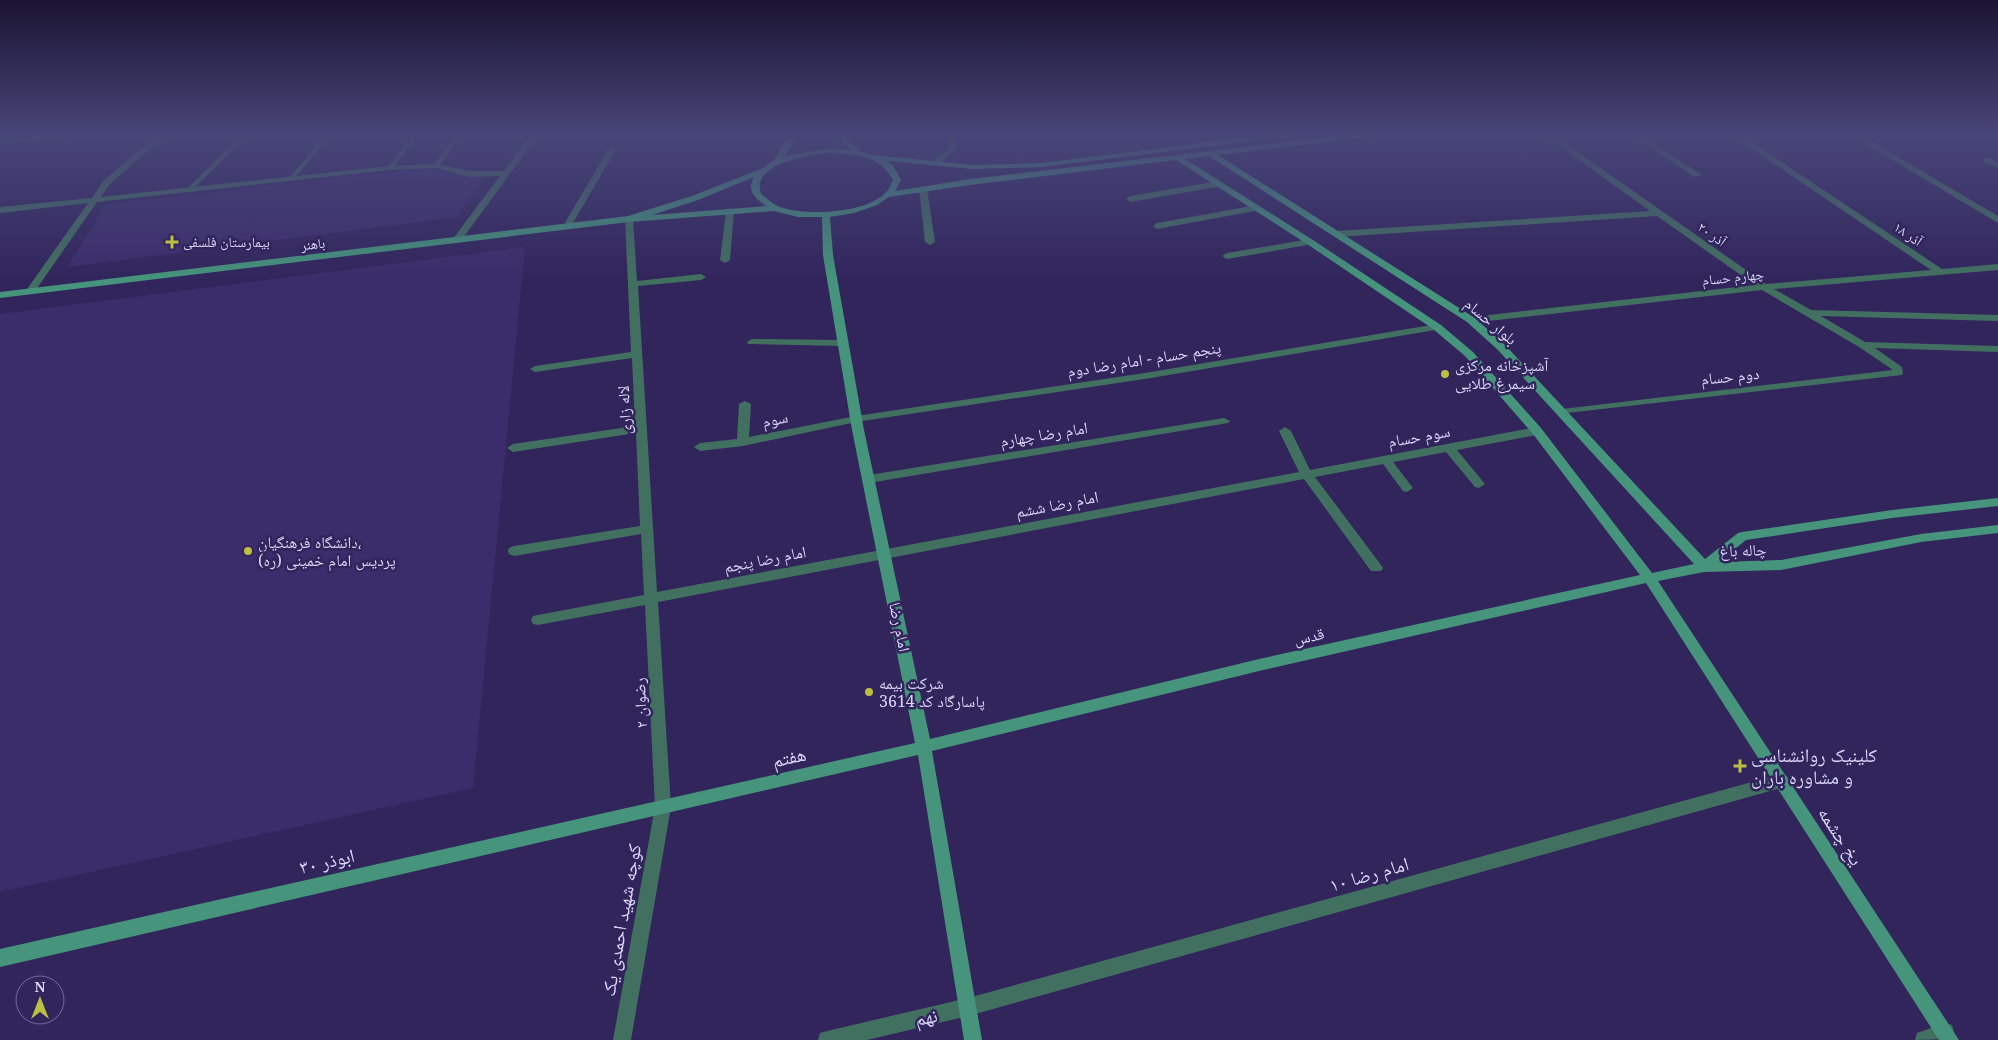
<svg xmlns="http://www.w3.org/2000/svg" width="1998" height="1040" font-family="'Noto Serif','Noto Naskh Arabic',serif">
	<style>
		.built { fill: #3b2d6b }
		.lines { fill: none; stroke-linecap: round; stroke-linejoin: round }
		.lane { fill: #427060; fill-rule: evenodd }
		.street { fill: #427060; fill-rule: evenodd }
		.secondary { fill: #45947b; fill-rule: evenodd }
		.poi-dot { fill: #bdbf43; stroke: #31255c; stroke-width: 2 }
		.labels { text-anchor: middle; stroke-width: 5; stroke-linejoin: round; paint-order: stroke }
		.far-street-label { font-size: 14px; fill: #d9d6f8; stroke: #31255c }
		.far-poi-label { font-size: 14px; fill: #d9d6f8; stroke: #31255c; text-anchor: start }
		.street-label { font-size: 16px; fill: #d9d6f8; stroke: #31255c }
		.poi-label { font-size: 16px; fill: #d9d6f8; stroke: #31255c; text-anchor: start }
		.near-poi-label { font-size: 19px; fill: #d9d6f8; stroke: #31255c; text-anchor: start }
		.near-street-label { font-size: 19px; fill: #d9d6f8; stroke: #31255c }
	</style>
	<rect width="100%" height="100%" fill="#31255c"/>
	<!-- built -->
	<g class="built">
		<polygon points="428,168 483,178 458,217 67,267 106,204"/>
		<polygon points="525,247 473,788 0,892 0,314"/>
	</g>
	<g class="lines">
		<!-- lane -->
		<g class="lane">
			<polygon points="242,134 249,134 192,190 188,190 188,188"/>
			<polygon points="326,134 332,134 293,180 289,180 289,178"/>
			<polygon points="414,134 420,134 392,169 388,169 388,167"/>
			<polygon points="456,134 462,134 438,167 434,167 433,166"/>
		</g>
		<!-- street -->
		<g class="street">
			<polygon points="55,134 75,135 71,137 0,144 0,140"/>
			<polygon points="158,134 167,134 109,185 101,197 390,166 436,164 470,171 504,171 531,134 539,134 460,242 457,243 452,240 500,176 470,177 436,168 390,170 97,202 33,294 27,294 25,292 88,203 0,213 0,207 92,198 103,181"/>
			<polygon points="943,134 951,134 958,147 939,165 933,165 933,161 950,147"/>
			<polygon points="1218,134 1227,134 1234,142 1227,144"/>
			<polygon points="1543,134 1552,134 1766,284 1931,270 1730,134 1740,134 1942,269 1998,264 1998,270 1774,289 1811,310 1998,315 1998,321 1821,316 1865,342 1998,346 1998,352 1875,348 1902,367 1903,373 1902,375 1558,414 1556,412 1558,410 1562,409 1893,370 1859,347 1762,290 1471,323 1466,320 1471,317 1755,285 1657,216 1336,237 1331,234 1336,231 1650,211"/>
			<polygon points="1629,134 1639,134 1702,175 1695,177"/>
			<polygon points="1849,134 1859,134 1998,216 1998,223"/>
			<polygon points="609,148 616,150 571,226 570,228 564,228 563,226"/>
			<polygon points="1984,158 1990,158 1998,163 1998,168 1984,162"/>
			<polygon points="1219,181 1223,184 1222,186 1130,202 1126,199 1130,196"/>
			<polygon points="923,186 927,189 935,242 930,245 925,242 919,189"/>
			<polygon points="1257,205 1261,208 1260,210 1157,229 1153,226 1157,223"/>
			<polygon points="730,208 734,211 730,260 725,263 720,260 726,211"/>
			<polygon points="629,216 633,219 637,281 701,274 706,277 701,280 638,286 657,592 1299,472 1279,431 1285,427 1291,431 1310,470 1537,427 1543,431 1537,435 1457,450 1485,484 1479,488 1475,487 1446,452 1393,462 1413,488 1407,492 1403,491 1383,464 1315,477 1381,565 1383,568 1381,571 1371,571 1304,479 658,602 671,807 631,1040 613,1040 655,807 645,605 538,625 533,624 531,620 533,616 538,615 644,595 641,534 514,556 509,554 508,551 509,548 514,546 640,526 636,433 513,452 507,448 513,444 635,426 632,358 535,372 530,369 535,366 631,352 625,219"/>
			<polygon points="1310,239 1313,240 1313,244 1227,259 1222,256 1227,253"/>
			<polygon points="1437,324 1441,325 1441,329 1151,378 856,422 743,446 700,451 694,447 700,443 737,439 739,404 745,401 751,404 749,437 856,416 1151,372"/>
			<polygon points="752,339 842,340 847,343 842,346 748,344 747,342"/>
			<polygon points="1224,418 1230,421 1228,423 869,483 863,479 869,475"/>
			<polygon points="1781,774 1787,776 1789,781 1787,786 1781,788 968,1016 867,1040 818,1040 820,1033 827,1031 968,998"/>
			<polygon points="1945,1023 1952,1025 1954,1032 1952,1039 1915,1040 1917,1033"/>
		</g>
		<!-- secondary -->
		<path class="secondary" d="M789,134h8l-12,22 40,-7 26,1 -17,-16h9l19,18 12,3 99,10 68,-2 233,-29h25l-4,2 -254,31 -68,2 -86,-8 6,4 8,15 -6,11 75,-12 386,-45h25l-4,2 -159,19 257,163 31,28 199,213 33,-26 4,-1 150,-22 106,-12v8l-106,12 -146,22 -27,22 62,-2 140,-26 77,-9v8l-77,9 -140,28 -77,2 -46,9 301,459h-20l-293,-457 -387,88 -327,80 50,289h-18l-46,-285 -918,212v-18l915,-206 -63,-313 -29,-175 -1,-38h-24l-24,-6 -145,11 -629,76v-6l628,-76 64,-20 71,-28 11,-8zM825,153c27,1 54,0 68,27 -2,3 -3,8 -6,11 -19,23 -81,25 -107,16 -7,-3 -14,-9 -19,-13 -11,-30 45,-38 64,-41zM1209,156l258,166 31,28 196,214 -42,9 -111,-145 -68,-76 -32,-27 -128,-85 -128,-81zM1176,160l131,84 126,85 32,27 68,78 107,141 -381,84 -329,80 -66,-309 -31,-175 -3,-38 24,-4 23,-8 12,-8 81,-12zM754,177c-8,14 1,21 12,29l-114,9 46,-15z"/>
	</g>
	<!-- sky -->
	<linearGradient id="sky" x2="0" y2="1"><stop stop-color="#1b1433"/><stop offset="0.48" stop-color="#484678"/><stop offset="1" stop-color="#484678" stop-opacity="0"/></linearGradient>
	<rect width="1998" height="280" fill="url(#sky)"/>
	<!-- markers -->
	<g class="poi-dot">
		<path d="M169.5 234.5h5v5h5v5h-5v5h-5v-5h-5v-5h5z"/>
		<circle cx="1445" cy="374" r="5"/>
		<circle cx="248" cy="551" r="5"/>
		<circle cx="869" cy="692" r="5"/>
		<path d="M1737.5 758.5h5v5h5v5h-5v5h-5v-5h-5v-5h5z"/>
	</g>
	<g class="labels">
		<!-- far-street labels -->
		<g class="far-street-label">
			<text transform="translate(1712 234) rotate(35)" y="5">۲۰ آذر</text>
			<text transform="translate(1908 234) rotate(34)" y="5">۱۸ آذر</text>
			<text transform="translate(313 244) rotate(-7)" y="5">باهنر</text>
			<text transform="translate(1733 277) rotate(-6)" y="5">چهارم حسام</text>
		</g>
		<!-- far-poi labels -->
		<g class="far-poi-label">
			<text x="183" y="247">بیمارستان فلسفی</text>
		</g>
		<!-- street labels -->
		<g class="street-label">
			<text transform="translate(1491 321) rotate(40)" y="6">بلوار حسام</text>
			<text transform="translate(1144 359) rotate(-9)" y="6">پنجم حسام - امام رضا دوم</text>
			<text transform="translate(1730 376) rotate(-6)" y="6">دوم حسام</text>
			<text transform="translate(624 410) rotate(-93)" y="6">لاله زاری</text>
			<text transform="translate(775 419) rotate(-12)" y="6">سوم</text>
			<text transform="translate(1044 434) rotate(-9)" y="6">امام رضا چهارم</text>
			<text transform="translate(1419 436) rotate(-10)" y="6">سوم حسام</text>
			<text transform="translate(1057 504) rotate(-11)" y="6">امام رضا ششم</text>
			<text transform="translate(1743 550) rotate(-2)" y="6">چاله باغ</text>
			<text transform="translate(765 559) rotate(-11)" y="6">امام رضا پنجم</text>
			<text transform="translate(900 627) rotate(78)" y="6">امام رضا</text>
			<text transform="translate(1309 636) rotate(-12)" y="6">قدس</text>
			<text transform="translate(640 703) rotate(-93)" y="6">۲ رضوان</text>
		</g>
		<!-- poi labels -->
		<g class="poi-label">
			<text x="1455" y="371">آشپزخانه مرکزی<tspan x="1455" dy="18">سیمرغ طلایی</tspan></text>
			<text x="258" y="548">دانشگاه فرهنگیان،<tspan x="258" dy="18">پردیس امام خمینی (ره)</tspan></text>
			<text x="879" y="689">شرکت بیمه<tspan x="879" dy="18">پاسارگاد کد 3614</tspan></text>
		</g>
		<!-- near-poi labels -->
		<g class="near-poi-label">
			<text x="1751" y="762">کلینیک روانشناسی<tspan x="1751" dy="22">و مشاوره باران</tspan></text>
		</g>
		<!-- near-street labels -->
		<g class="near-street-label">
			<text transform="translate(789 757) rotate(-13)" y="7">هفتم</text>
			<text transform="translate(1841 836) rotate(57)" y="7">یخ چشمه</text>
			<text transform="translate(327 861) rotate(-13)" y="7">ابوذر ۳۰</text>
			<text transform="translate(1369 874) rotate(-16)" y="7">امام رضا ۱۰</text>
			<text transform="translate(621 920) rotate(-80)" y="7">کوچه شهید احمدی یک</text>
			<text transform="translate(926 1017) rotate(-13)" y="7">نهم</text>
		</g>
	</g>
	<!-- north arrow -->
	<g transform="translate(40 1000)"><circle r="24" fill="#31255c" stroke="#746c9a"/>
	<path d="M0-4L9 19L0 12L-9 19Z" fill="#bdbf43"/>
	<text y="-8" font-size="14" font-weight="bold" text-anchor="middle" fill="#d9d6f8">N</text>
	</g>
</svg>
